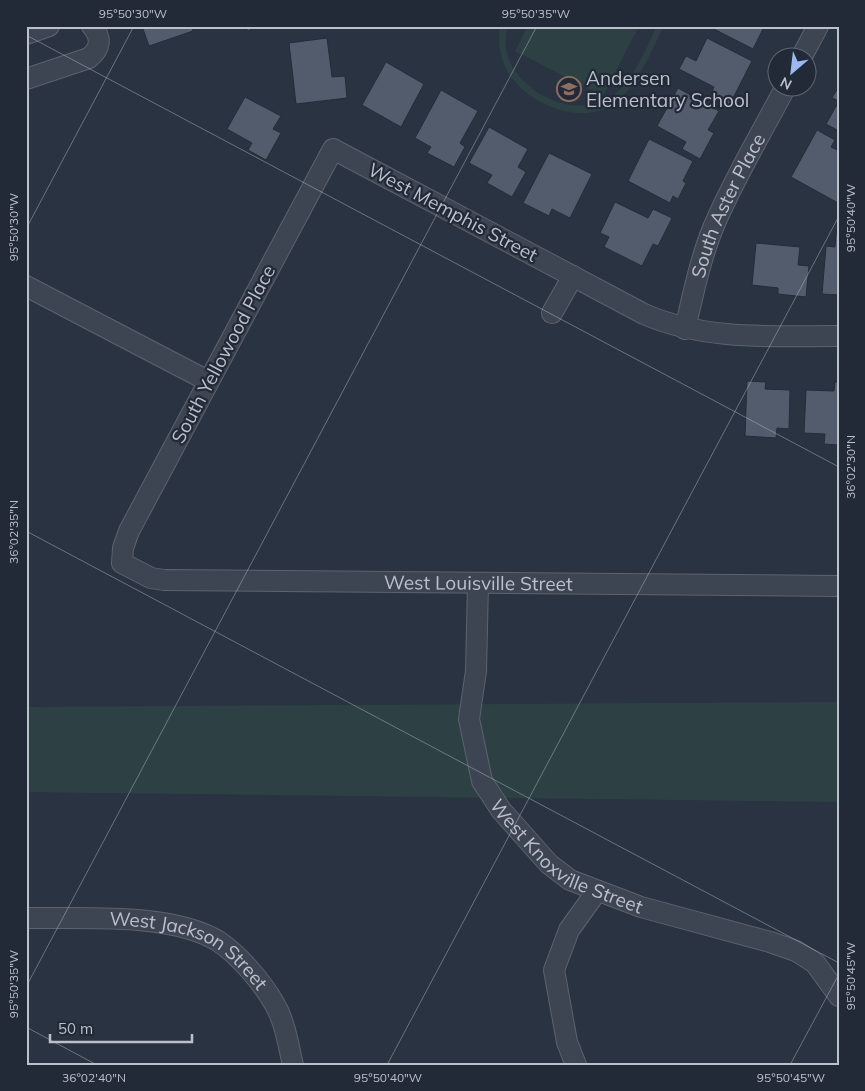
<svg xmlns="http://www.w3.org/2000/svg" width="865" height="1091" font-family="Mulish,sans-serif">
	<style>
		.green { fill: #2d4144 }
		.building { fill: #535c6c; stroke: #242c39 }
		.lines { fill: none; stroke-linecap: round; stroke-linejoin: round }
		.street-casing { stroke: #5c636f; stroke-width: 22 }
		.street { stroke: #3e4552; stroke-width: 20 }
		.ticks { fill: none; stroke: #bbc1cb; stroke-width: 1; stroke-opacity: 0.45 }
		.labels { text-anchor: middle; stroke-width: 4.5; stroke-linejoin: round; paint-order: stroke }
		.poi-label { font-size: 19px; fill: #bbc1cb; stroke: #222a37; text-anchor: start }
		.street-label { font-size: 19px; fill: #bbc1cb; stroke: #222a37 }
		.neatline { fill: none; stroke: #bbc1cb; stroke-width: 2 }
		.ticks-label { font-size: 12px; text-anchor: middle; fill: #bbc1cb }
	</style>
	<rect width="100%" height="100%" fill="#2a3342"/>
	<!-- green -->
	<g class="green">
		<path d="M500,26h7c-1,8 -2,16 -1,23 7,42 70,73 106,47 22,-15 33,-46 45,-70h7c-14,26 -26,62 -52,79 -35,22 -93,-4 -108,-41 -5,-12 -6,-25 -4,-38z"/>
		<polygon points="528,26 639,26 603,96 515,51"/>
		<polygon points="839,702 839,802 26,792 26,707"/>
	</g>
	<!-- building -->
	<g class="building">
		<polygon points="142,26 192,26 193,31 149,46"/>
		<polygon points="241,26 252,26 249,31"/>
		<polygon points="772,26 770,30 764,27 753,49 710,27"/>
		<polygon points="327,38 332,77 345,76 347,98 296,104 289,43"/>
		<polygon points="707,38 752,61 729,106 710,97 714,87 679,69 686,56 696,61"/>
		<polygon points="386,62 424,84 401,127 362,105"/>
		<polygon points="839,86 839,131 826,124 839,101 832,98"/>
		<polygon points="678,88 719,111 708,130 714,133 700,159 682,149 686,142 657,126"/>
		<polygon points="441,90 478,111 460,143 465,147 454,167 427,153 431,147 415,138"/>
		<polygon points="245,97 281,116 273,129 281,133 266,160 248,150 252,143 227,129"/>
		<polygon points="489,127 528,149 518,167 526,172 512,197 487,183 492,175 469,163"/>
		<polygon points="817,130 835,140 831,147 839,151 838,203 791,177"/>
		<polygon points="649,139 693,161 683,181 686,183 678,199 673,196 670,203 628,181"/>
		<polygon points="549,153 592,174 570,218 552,209 549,216 523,203"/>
		<polygon points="615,202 648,218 653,209 672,218 658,246 653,244 642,266 604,247 609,237 600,233"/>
		<polygon points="836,234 839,234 839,295 822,294 826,246 835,247"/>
		<polygon points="756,243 800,247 798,265 809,266 806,297 778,294 778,288 752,285"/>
		<polygon points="747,381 766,382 765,389 790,390 789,429 777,428 776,438 745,436"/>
		<polygon points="835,382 839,382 838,445 824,444 825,434 804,433 806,390 834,391"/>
	</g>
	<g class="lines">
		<defs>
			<g id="street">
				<polyline points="26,34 49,26"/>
				<polyline points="801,58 818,26"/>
				<path d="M26,79l63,-21c12,-10 13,-20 3,-32"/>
				<polyline points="26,286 208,381"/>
				<polyline points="552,313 573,276"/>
				<path id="s1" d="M685,329c8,-34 15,-69 28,-101 20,-48 48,-94 72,-140"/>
				<path id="s2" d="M839,336c-66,0 -133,5 -195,-22l-311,-165 -204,382 -6,17 -1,15 29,15 13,2 675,6"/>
				<path id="s3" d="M478,584l-2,87 -7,48 13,62 19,29 48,54 21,16 71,27 129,35 26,9 19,12 24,33"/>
				<path id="s4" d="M26,918c55,1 144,-6 192,23 20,13 44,41 56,62 11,18 14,41 19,62"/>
				<polyline points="576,1065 567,1042 554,970 569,930 597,891"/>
			</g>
		</defs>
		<!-- street casing -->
		<use href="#street" class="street-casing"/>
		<!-- street -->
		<use href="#street" class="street"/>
	</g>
	<!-- ticks -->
	<path class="ticks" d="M26,35l813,432M26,229l108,-203M26,531l813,432M26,987l511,-961M26,1027l71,38M387,1065l452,-849M790,1065l49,-91"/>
	<!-- icons -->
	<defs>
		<symbol id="school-ring" viewBox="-11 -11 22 22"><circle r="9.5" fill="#222a37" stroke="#8d6e63" stroke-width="1.5"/><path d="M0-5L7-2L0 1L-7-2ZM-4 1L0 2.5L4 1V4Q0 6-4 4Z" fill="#8d6e63"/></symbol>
	</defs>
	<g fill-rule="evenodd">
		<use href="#school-ring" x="555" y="75" width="28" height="28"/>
	</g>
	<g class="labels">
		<!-- poi labels -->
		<g class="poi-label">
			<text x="586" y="85">Andersen<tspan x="586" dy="22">Elementary School</tspan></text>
		</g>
		<!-- street labels -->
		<g class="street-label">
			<text dy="7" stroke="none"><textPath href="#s1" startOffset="131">South Aster Place</textPath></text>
			<text transform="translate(453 212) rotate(28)" y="7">West Memphis Street</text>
			<text transform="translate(223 354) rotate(-62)" y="7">South Yellowood Place</text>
			<text dy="7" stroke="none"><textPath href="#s2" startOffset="1376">West Louisville Street</textPath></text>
			<text dy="7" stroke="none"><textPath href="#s3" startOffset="316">West Knoxville Street</textPath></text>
			<text dy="7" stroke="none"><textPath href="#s4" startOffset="172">West Jackson Street</textPath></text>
		</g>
	</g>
	<!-- border -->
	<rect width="865" height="1091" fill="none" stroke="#222a37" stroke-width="55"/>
	<!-- north arrow -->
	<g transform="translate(792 72) rotate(208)"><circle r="24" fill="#222a37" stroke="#5f6672"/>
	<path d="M0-4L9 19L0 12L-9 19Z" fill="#9bb8f1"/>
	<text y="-8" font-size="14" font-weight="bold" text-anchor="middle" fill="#bbc1cb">N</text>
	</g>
	<!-- scale -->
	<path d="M50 1034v8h142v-8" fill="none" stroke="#bbc1cb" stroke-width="2.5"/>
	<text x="58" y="1034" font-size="15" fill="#bbc1cb" stroke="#222a37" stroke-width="4" paint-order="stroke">50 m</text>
	<rect x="28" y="28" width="810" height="1036" class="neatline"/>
	<g class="ticks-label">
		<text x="133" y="18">95°50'30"W</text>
		<text x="536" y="18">95°50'35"W</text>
		<text transform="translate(851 218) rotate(-90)" y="4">95°50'40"W</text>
		<text transform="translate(14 227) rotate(-90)" y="4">95°50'30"W</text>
		<text transform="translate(851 467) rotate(-90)" y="4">36°02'30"N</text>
		<text transform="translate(14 532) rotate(-90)" y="4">36°02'35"N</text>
		<text transform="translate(851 976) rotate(-90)" y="4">95°50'45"W</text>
		<text transform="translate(14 984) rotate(-90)" y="4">95°50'35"W</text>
		<text x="94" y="1082">36°02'40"N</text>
		<text x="388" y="1082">95°50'40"W</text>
		<text x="791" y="1082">95°50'45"W</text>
	</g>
</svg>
